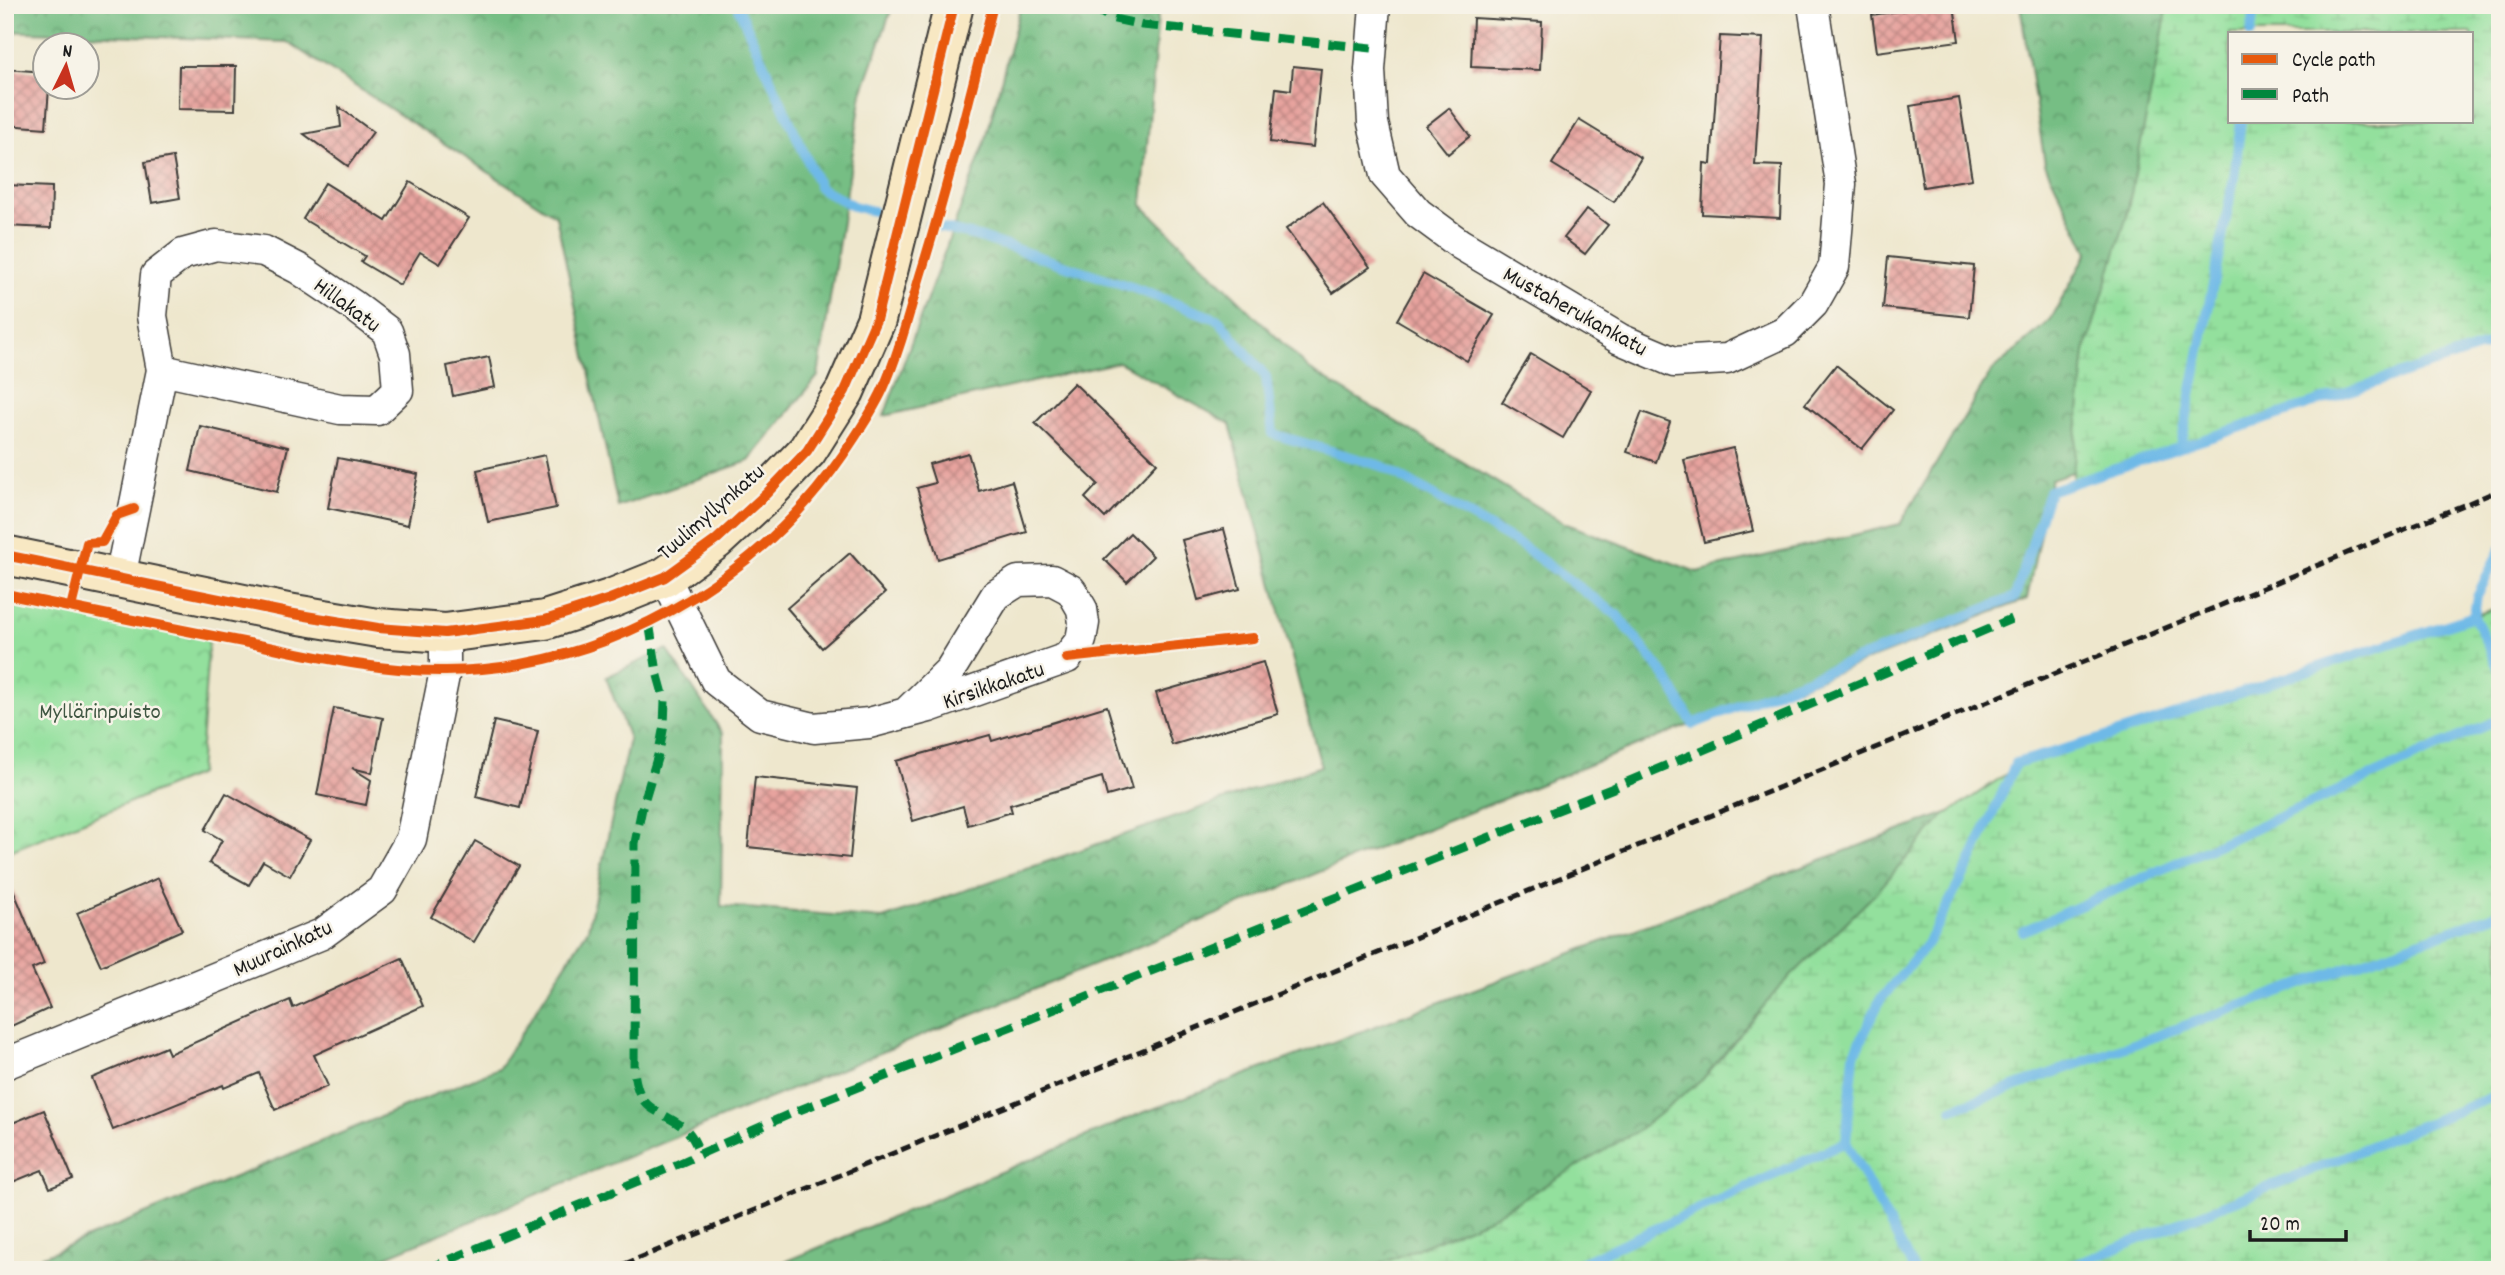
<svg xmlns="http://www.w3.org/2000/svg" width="2505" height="1275" font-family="Dekko,sans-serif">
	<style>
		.forest { fill: url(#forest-crowns); stroke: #496d50; stroke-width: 2; fill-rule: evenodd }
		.wetland { fill: url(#wetland-marsh); stroke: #587e5c; stroke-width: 2; fill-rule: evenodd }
		.park { fill: url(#park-crowns); stroke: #587e5c; stroke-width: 2 }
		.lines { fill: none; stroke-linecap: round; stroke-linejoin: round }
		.stream { stroke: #6eb9e7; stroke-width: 10 }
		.building { fill: url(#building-cross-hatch) }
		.street-casing { stroke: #3c3a37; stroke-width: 33 }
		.secondary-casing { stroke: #3c3a37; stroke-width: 42 }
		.street { stroke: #fff; stroke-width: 30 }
		.secondary { stroke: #f8e8c3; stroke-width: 38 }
		.rail { stroke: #1c1c1c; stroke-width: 5; stroke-dasharray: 10 5; stroke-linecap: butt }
		.quiet { stroke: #00873e; stroke-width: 9; stroke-dasharray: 18 9; stroke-linecap: butt }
		.cycleway-casing { stroke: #f7f3e8; stroke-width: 15 }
		.cycleway { stroke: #e8590c; stroke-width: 10 }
		.labels { text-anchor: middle; stroke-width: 5; stroke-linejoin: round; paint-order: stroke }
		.street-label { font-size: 23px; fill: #1c1c1c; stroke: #f7f3e8 }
		.park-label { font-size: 23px; fill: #405743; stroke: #f7f3e8 }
	</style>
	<defs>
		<pattern id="forest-crowns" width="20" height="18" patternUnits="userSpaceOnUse" patternTransform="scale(1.75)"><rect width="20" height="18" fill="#76be84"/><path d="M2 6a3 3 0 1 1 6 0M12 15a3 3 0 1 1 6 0" fill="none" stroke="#609a6b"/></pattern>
		<pattern id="wetland-marsh" width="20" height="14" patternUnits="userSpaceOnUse" patternTransform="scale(1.75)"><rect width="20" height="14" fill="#93e09d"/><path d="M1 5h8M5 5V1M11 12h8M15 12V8" fill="none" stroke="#7ec087"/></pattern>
		<pattern id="park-crowns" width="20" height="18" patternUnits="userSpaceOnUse" patternTransform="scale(1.75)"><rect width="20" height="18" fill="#93e09d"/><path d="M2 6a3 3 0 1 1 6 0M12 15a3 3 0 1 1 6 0" fill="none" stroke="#7ec087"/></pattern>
		<pattern id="building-cross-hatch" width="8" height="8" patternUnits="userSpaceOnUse" patternTransform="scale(1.75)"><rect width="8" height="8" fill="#e7a39e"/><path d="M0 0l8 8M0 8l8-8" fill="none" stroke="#ba8480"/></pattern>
	</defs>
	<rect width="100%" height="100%" fill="#f7f3e8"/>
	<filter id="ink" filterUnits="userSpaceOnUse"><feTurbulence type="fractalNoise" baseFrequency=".0143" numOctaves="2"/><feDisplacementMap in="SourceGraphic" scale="14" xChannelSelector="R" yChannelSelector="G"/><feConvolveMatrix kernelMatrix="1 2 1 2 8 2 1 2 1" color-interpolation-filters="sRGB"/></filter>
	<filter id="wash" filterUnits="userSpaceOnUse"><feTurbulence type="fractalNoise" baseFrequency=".00686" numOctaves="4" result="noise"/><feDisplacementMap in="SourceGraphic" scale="28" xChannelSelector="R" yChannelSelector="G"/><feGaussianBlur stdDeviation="1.57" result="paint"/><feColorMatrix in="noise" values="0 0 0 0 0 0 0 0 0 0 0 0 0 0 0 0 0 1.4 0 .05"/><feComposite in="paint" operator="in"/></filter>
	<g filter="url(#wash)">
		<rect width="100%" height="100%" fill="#eee7cd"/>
		<!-- forest -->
		<g class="forest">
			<polygon points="5,5 893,5 862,93 818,376 749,461 618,507 556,216 287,42 5,31"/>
			<path d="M1021,5h138l-17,200 167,164 255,154 133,49 203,-48 91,-152 60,-53 37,-67 -43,-88 -25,-159h480v326l-449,148 -24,120 -229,88v-5l-459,182 -986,406h-348v-4l19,-2 475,-196 89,-139 41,-190 -23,-62 61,-28 56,85 -2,172 162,13 438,-153 -91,-342 -111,-62 -235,54 101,-274zM2230,33h242v88h-242z"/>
			<polygon points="2500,607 2500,1270 765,1270 1137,1115"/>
		</g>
		<!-- wetland -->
		<g class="wetland">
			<path d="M2168,5h332v336l-428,142 13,-131 41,-133zM2230,33h242v88h-242z"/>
			<polygon points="2500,607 2500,1270 1366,1270 1486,1220 1639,1130 1702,1080 1778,989 1874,895 1943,817 2012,770 2016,763 2103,738"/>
		</g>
		<!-- park -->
		<polygon class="park" points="5,593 209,636 199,774 5,853"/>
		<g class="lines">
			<!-- stream -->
			<g class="stream">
				<polyline points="737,5 820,188 853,206 873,211"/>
				<polyline points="2251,33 2254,5"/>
				<polyline points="929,225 979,237 1131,287 1219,320 1266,377 1273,434 1382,466 1522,546 1617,615 1666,677 1693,724 2015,597 2049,491 2500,341"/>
				<polyline points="2181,446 2234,178 2241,121"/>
				<polyline points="2500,550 2477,596 2474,616 2500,672"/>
				<polyline points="2023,931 2500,719"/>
				<polyline points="1952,1109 2500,913"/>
				<polyline points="1565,1270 1846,1142"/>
				<polyline points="1914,1270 1846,1142 1854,1055 1880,1000 1927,944 1970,863 2016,763 2103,738 2474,616"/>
				<polyline points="2063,1270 2500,1094"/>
			</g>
		</g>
		<g id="blocks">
			<!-- building -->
			<g class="building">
				<polygon points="1940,5 1954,5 1959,41 1877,52 1872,15"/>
				<polygon points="1473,18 1542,22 1540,70 1471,67"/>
				<polygon points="1720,36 1763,38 1755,165 1782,166 1780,218 1702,214 1704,163 1711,164"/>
				<polygon points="179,66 236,66 235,110 178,109"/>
				<polygon points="1293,66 1321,69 1313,147 1270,142 1276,88 1291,90"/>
				<polygon points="5,69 46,72 46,88 49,88 46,128 5,125"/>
				<polygon points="1959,98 1972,179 1923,187 1910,106"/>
				<polygon points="339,107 373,132 348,166 304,134 341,127"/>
				<polygon points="1449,108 1470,136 1448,154 1426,126"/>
				<polygon points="1579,120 1641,158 1614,202 1552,164"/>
				<polygon points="173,157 180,198 152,203 145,162"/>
				<polygon points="410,182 469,218 440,264 420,252 400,285 361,262 365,256 303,219 325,183 386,221"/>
				<polygon points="5,185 52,187 51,228 5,226"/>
				<polygon points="1323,202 1370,267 1333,293 1286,229"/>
				<polygon points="1587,209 1608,225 1585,254 1564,238"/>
				<polygon points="1888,257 1974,266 1969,317 1883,308"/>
				<polygon points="1423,274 1494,315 1467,361 1397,320"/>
				<polygon points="1531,354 1591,390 1563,438 1502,402"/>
				<polygon points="489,357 495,387 453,396 447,366"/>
				<polygon points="1836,365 1893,410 1862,449 1805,404"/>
				<polygon points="1074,383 1157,463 1105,518 1085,498 1098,484 1035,423"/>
				<polygon points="1642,412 1670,422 1656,462 1627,452"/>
				<polygon points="200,426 288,447 277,492 190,471"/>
				<polygon points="1733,448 1753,531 1704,542 1684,460"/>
				<polygon points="968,453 979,491 1012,481 1027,532 938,559 917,488 935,483 929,464"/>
				<polygon points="545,455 556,508 488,522 477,470"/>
				<polygon points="338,458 418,474 408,525 328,508"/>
				<polygon points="1224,529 1240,589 1198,600 1182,540"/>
				<polygon points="1130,533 1153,556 1127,582 1104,559"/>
				<polygon points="850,553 885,593 822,648 787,608"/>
				<polygon points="1263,662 1278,714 1172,745 1156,693"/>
				<polygon points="1107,706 1132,789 1107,796 1102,777 1010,805 1012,812 968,825 963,806 913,821 896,761 990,735 992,741"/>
				<polygon points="334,708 383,718 372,773 352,768 371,780 366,805 317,795"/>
				<polygon points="494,721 538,731 520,808 476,797"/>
				<polygon points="755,777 857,788 850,858 748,847"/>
				<polygon points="226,793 310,840 290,876 263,861 249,885 209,863 222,840 205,830"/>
				<polygon points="475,841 519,866 474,942 431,917"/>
				<polygon points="5,870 44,964 32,969 50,1008 5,1029"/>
				<polygon points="158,878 182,930 101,966 77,913"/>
				<polygon points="402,958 423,1006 314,1055 328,1086 275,1110 259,1073 224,1088 223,1085 113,1130 92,1078 166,1047 169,1054 290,1000 293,1008"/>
				<polygon points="44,1110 73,1179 50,1188 42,1170 5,1185 5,1126"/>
			</g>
		</g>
	</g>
	<g filter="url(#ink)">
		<use href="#blocks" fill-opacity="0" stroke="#3c3a37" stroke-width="2"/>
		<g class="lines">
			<defs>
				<g id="street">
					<polyline points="1375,5 1370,70 1373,123 1385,175 1418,213 1460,244 1620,339 1674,362 1727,359 1785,332 1813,304 1834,267 1841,184 1813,5"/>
					<polyline points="665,577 716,681 760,715 814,728 869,723 929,707 1067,658 1081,640 1084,623 1082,609 1071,590 1052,580 1018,581 996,595 950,670 906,713"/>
					<polyline points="120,578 162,370 340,409 377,410 398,390 395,354 387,331 354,306 299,269 264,251 216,245 183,254 156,275 152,316 162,370"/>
					<polyline points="5,1064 322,934 382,890 411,839 445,671 445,633"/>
				</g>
				<polyline id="secondary" points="5,555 288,613 378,628 445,633 545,620 610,599 665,577 716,540 766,494 807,451 845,391 876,320 954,5"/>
			</defs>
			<!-- street casing -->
			<use href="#street" class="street-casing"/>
			<!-- secondary casing -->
			<use href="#secondary" class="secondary-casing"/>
			<!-- street -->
			<use href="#street" class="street"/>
			<!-- secondary -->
			<use href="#secondary" class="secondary"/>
			<!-- rail -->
			<polyline class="rail" points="610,1270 2500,490"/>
			<!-- quiet -->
			<g class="quiet">
				<polyline points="1091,5 1110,18 1142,25 1372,48"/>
				<path d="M649,622l8,50 8,29 -1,24 -5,27 -17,56 -7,35 -1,229c6,41 22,35 49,55 9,7 13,17 17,27"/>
				<polyline points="425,1270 669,1168 792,1113 1611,789 2011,619"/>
			</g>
			<defs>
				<g id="cycleway">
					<polyline points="5,555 288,613 378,628 445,633 545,620 610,599 665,577 716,540 766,494 807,451 845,391 876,320 954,5"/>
					<path d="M5,594c85,17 170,35 254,51 62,13 124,27 187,26 158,-2 308,-87 397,-216 14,-21 29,-42 40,-66 16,-36 26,-76 37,-113 28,-90 50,-180 73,-271"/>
					<polyline points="71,607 87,543 102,542 117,515 134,509"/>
					<polyline points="1067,658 1253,638"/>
				</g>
			</defs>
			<!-- cycleway casing -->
			<use href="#cycleway" class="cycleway-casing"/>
			<!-- cycleway -->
			<use href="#cycleway" class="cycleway"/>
		</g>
	</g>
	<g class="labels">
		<!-- street labels -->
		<g class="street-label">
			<text transform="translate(348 304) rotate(36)" y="8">Hillakatu</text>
			<text transform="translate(1576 310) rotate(29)" y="8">Mustaherukankatu</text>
			<text transform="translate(710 511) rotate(-41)" y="8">Tuulimyllynkatu</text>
			<text transform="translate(993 684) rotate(-19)" y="8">Kirsikkakatu</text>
			<text transform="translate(282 947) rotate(-25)" y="8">Muurainkatu</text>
		</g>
		<!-- park labels -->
		<g class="park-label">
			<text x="100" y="718">Myllärinpuisto</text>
		</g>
	</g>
	<!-- margin -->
	<rect width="2505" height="1275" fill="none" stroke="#f7f3e8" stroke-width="28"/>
	<!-- legend -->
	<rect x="2228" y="32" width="245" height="91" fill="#f7f3e8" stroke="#9f9d96" stroke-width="2"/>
	<rect x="2242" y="54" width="35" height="10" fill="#e8590c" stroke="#9f9d96" stroke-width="2"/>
	<text x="2292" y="66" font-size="21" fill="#1c1c1c">Cycle path</text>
	<rect x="2242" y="89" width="35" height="10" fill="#00873e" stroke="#9f9d96" stroke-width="2"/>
	<text x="2292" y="102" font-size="21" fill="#1c1c1c">Path</text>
	<!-- north arrow -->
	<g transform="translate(66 66) rotate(5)"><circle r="33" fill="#f7f3e8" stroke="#9f9d96" stroke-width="2"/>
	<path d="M0-5L12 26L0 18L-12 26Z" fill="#c8321e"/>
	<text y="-10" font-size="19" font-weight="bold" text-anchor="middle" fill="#1c1c1c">N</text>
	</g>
	<!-- scale -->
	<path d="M2250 1230v10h96v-10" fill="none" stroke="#1c1c1c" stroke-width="3.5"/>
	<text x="2260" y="1230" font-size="21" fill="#1c1c1c" stroke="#f7f3e8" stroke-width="5" paint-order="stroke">20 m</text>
</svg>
